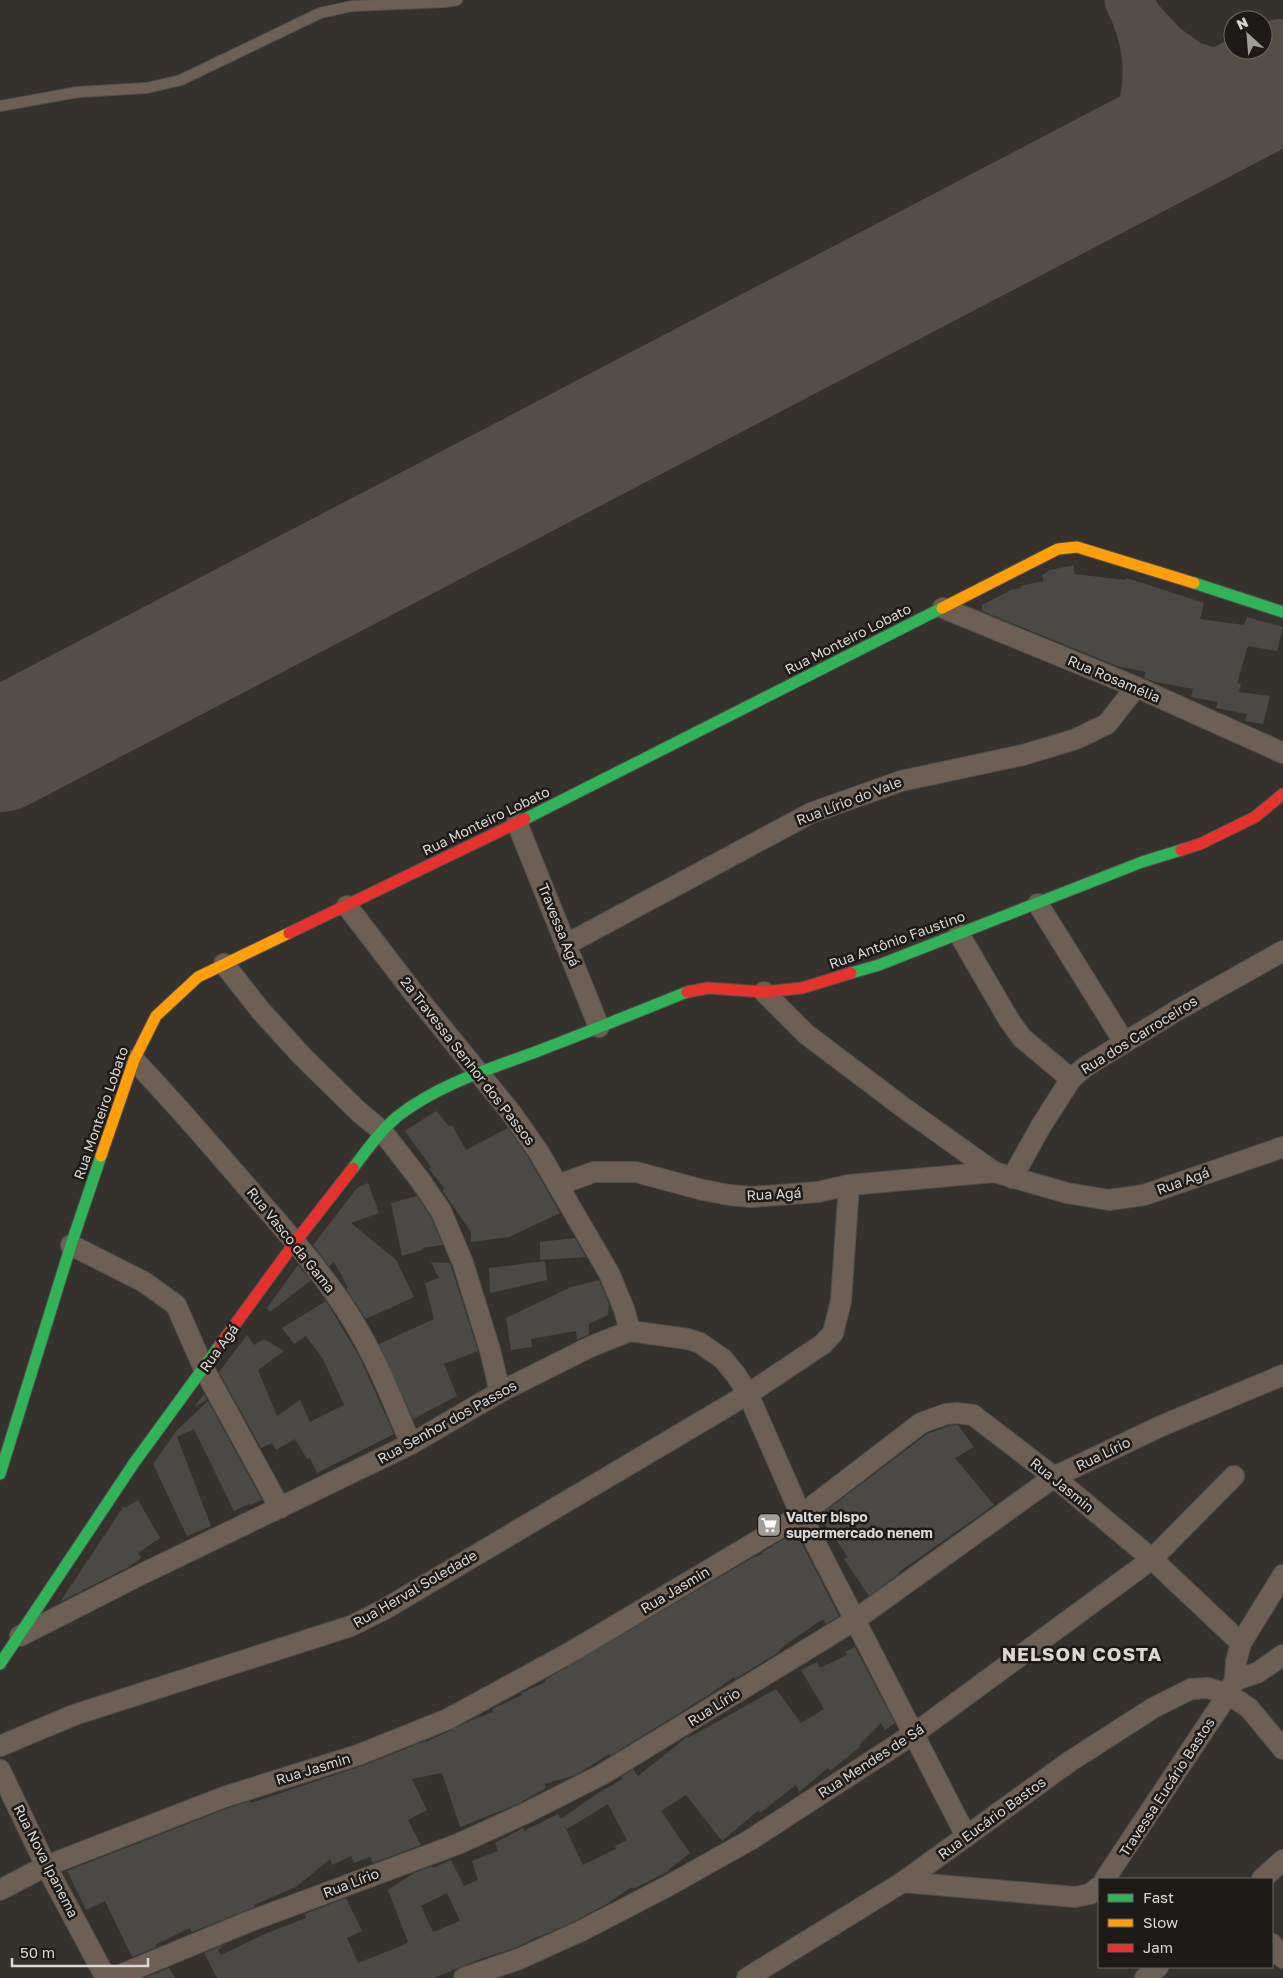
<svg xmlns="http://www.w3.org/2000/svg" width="1283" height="1978" font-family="'Golos Text',sans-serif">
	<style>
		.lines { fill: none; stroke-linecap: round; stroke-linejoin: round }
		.taxiway { stroke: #544e48; stroke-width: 49 }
		.runway { stroke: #544e48; stroke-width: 122 }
		.building { fill: #4b4945; fill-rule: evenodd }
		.lane-casing { stroke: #52504d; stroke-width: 12 }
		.street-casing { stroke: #52504d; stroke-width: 22 }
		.fast-casing { stroke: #52504d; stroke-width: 13 }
		.slow-casing { stroke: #52504d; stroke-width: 13 }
		.jam-casing { stroke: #52504d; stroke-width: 13 }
		.lane { stroke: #6d5f53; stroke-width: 10 }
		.street { stroke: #6d5f53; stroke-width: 20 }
		.fast { stroke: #30b455; stroke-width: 11 }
		.slow { stroke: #ff9f0a; stroke-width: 11 }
		.jam { stroke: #e5322d; stroke-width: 11 }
		.labels { text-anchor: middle; stroke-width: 5; stroke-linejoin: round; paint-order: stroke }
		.street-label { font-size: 14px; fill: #dbd7d3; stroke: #1d1a17 }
		.poi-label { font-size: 14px; font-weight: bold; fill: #dbd7d3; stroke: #1d1a17; text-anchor: start }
		.district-label { font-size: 19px; font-weight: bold; letter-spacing: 1px; fill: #dbd7d3; stroke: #1d1a17 }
	</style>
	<rect width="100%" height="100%" fill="#35322e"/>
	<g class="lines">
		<!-- taxiway -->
		<g class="taxiway">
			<polyline points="1138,19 1163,46 1189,65 1223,76 1261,78 1283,73"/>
			<path d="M1096,178c9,-10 20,-21 28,-32 31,-45 29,-98 5,-146"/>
		</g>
		<!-- runway -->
		<polyline class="runway" points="0,751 1283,80"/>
	</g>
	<!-- building -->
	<g class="building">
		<polygon points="1074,565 1074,574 1126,580 1127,578 1204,603 1200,619 1244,625 1247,617 1283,627 1277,651 1248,646 1237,683 1241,684 1239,692 1270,696 1263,724 1245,721 1247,714 1216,708 1218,702 1191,697 1193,689 1155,682 1144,678 1146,672 1117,666 982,611 982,605 1011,590 1021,588 1020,586 1043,581 1042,575 1050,570"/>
		<polygon points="436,1111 449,1126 452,1125 466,1150 508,1128 528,1157 560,1213 509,1237 471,1242 471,1232 442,1190 445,1189 429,1169 431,1167 405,1131"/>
		<polygon points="368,1183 379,1213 351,1223 396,1260 414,1297 366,1319 346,1289 348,1288 334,1262 329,1266 313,1245 357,1188"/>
		<polygon points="417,1196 431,1217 443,1245 422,1248 422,1250 402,1256 391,1203"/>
		<polygon points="575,1238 586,1257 540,1260 540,1242"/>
		<polygon points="545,1261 547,1280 490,1293 489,1268"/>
		<polygon points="431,1262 450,1263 478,1351 444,1364 457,1396 413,1419 379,1344 434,1319 425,1283 439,1278"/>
		<polygon points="298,1265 311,1280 270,1312 267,1308"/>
		<polygon points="599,1280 609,1304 608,1315 589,1324 589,1334 577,1340 576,1331 531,1339 532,1347 511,1350 506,1318 571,1287"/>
		<polygon points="326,1301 359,1356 394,1434 317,1473 310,1458 307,1459 295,1439 276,1450 272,1443 261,1448 219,1372 247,1335 254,1345 264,1339 284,1351 258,1370 277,1416 300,1400 310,1422 344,1405 323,1359 306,1336 294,1344 282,1328"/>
		<polygon points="204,1394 207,1400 195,1406"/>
		<polygon points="208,1401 262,1500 250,1505 249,1504 234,1511 194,1429 177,1437 211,1526 187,1536 153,1464 177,1430"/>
		<polygon points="958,1425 974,1447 955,1458 994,1505 899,1572 900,1573 869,1596 844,1559 848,1557 819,1516 927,1434 949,1426"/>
		<polygon points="138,1500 160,1538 138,1553 141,1558 127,1568 60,1602 124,1506 125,1508"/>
		<polygon points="796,1532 839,1616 826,1624 823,1619 785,1645 776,1654 735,1679 734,1677 710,1694 610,1756 609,1754 576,1775 544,1784 546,1788 516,1805 460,1827 442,1773 412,1779 427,1810 408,1820 421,1845 373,1863 370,1857 354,1863 351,1856 332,1865 330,1859 296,1887 254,1905 255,1907 192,1932 190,1928 155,1945 157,1947 132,1957 105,1901 86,1910 67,1871 228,1808 250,1801 251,1803 362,1766 425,1741 426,1742 472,1720 493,1712 492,1709 522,1695 521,1693 546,1682 545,1680 752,1558 763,1554 762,1552"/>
		<path d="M855,1647l40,76 -10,7 -4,-7 -22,22 1,2 -30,24 -2,-3 -29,24 -3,-7 -36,28 -1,-3 -37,31 -36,-46 -25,16 29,42 -22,17 1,1 -36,18 -1,-2 -27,18 -34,18 -32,14v-1l-24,12 -32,10 -49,20h-217l-13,-25 22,-9 -8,6 3,5 46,-22 39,-15 -1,-4 5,-2 36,-14 16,33 -15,7 11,25 43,-17 7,-4 -20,-52 26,-17 18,-7 1,2 18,-8 13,26 14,-6 -6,-19 26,-10 -3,-8 28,-15 1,3 34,-17 3,5 37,-26 25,-14 -2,-2 12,-8 5,7 49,-39 1,1 88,-49 25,34 23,-14 -23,-39 16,-8 3,6 27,-13 -2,-3zM608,1804l19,36 -12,6 1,3 -33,16 -19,-40 3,4zM447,1893l13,28 -27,11 -12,-26z"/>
		<polygon points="169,1968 175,1978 144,1978"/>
	</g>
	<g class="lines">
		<defs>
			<polyline id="lane" points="0,106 78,92 147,88 181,80 320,13 352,6 445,2 457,0"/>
			<g id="street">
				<polyline points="943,608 1136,687 1283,753"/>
				<polyline points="517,823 599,1027"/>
				<polyline points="1038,904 1124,1042"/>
				<polyline points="347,906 413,992 512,1114 538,1151 609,1273 624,1309 630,1331"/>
				<polyline points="959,934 1009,1020 1022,1038 1071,1079"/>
				<polyline points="567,944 811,813 901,781 1023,755 1076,739 1107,724 1136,687"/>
				<polyline points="224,964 261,1011 302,1056 359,1112 382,1131 420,1180 441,1211 463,1263 490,1350 500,1392"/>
				<polyline points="764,992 806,1034 904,1108 994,1172"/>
				<path d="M134,1060c42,44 81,90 121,136 35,40 70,79 98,125 24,39 40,81 58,123"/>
				<polyline points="1012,1178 1041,1126 1071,1079 1085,1067 1176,1011 1283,951"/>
				<polyline points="558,1185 594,1172 636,1172 703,1190 729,1195 752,1197 818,1192 849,1185 994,1172 1067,1193 1109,1200 1144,1195 1283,1147"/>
				<polyline points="71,1245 144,1282 176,1305 204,1369 280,1508"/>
				<polyline points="20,1636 140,1575 411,1444 500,1392 592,1346 630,1331 688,1339 700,1343 723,1359 736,1375 748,1394 801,1515 966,1836"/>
				<polyline points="1241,1643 1283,1575"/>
				<polyline points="1235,1680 1257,1673 1283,1655"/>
				<polyline points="0,1746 74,1715 351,1626 385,1609 748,1394 823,1344 833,1333 841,1301 849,1185"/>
				<polyline points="0,1770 46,1866 106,1978"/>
				<polyline points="1105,1879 1228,1694 1249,1708 1283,1749"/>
				<polyline points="1262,1879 1283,1860"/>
				<polyline points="903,1882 1075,1897 1090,1894 1099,1887"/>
				<polyline points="0,1890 46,1866 224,1797 358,1755 448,1719 571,1652 801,1515 921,1423 946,1414 957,1413 973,1415 1054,1477 1152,1559 1241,1643 1236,1662 1235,1680"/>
				<polyline points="1272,1944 1283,1958"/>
				<polyline points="113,1978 248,1922 458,1844 524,1814 603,1774 855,1620 1054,1477 1161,1426 1283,1375"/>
				<polyline points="464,1978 519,1959 581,1931 666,1887 750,1840 915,1733 1152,1559 1234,1476"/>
				<polyline points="747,1978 903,1882 1069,1762 1153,1708 1191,1689 1208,1688 1228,1694 1235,1680"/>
				<polyline points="1145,1978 1158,1967"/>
			</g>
			<g id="fast">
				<polyline points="1194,583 1283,612"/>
				<polyline points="525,819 942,608"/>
				<polyline points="851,973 879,965 1142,862 1181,850"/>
				<path d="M353,1168c14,-18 27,-37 45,-52 41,-32 92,-47 140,-65 50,-19 99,-39 149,-59"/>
				<polyline points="0,1474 71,1245 101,1156"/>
				<polyline points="0,1664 134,1463 220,1345"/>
			</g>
			<g id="slow">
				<polyline points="942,608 1058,549 1077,547 1194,583"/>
				<polyline points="101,1156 134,1060 156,1016 198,977 289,933"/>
			</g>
			<g id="jam">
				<polyline points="1181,850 1200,844 1255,817 1283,794"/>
				<polyline points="289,933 525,819"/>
				<polyline points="687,992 708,988 764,992 802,988 851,973"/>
				<polyline points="220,1345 296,1241 353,1168"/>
			</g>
		</defs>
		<!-- lane casing -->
		<use href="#lane" class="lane-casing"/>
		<!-- street casing -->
		<use href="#street" class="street-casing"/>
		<!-- fast casing -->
		<use href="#fast" class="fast-casing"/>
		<!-- slow casing -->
		<use href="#slow" class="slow-casing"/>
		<!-- jam casing -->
		<use href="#jam" class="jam-casing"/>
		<!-- lane -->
		<use href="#lane" class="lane"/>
		<!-- street -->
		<use href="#street" class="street"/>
		<!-- fast -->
		<use href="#fast" class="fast"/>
		<!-- slow -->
		<use href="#slow" class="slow"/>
		<!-- jam -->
		<use href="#jam" class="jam"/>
	</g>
	<!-- icons -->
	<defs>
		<symbol id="supermarket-square" viewBox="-11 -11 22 22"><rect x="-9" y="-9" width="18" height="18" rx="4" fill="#a19d99" stroke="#1d1a17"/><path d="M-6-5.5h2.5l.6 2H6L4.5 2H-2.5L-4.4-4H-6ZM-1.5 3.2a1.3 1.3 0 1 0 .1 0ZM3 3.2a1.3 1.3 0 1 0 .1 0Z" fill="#fff"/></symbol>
	</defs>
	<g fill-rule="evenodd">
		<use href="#supermarket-square" x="755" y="1511" width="28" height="28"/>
	</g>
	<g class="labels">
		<!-- street labels -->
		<g class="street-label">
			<text transform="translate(848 639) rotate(-27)" y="5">Rua Monteiro Lobato</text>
			<text transform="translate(1114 679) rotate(23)" y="5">Rua Rosamélia</text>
			<text transform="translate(849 801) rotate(-21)" y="5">Rua Lírio do Vale</text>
			<text transform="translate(486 821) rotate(-26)" y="5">Rua Monteiro Lobato</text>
			<text transform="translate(559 925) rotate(68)" y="5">Travessa Agá</text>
			<text transform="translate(897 940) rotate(-20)" y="5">Rua Antônio Faustino</text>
			<text transform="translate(1139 1035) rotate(-32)" y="5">Rua dos Carroceiros</text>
			<text transform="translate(468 1061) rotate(52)" y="5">2ª Travessa Senhor dos Passos</text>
			<text transform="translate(101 1113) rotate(-71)" y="5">Rua Monteiro Lobato</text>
			<text transform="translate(1183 1181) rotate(-20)" y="5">Rua Agá</text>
			<text transform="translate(774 1194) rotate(-3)" y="5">Rua Agá</text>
			<text transform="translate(291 1240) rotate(51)" y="5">Rua Vasco da Gama</text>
			<text transform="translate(219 1348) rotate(-54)" y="5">Rua Agá</text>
			<text transform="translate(447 1422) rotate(-29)" y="5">Rua Senhor dos Passos</text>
			<text transform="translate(1103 1454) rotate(-26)" y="5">Rua Lírio</text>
			<text transform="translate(1062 1485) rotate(39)" y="5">Rua Jasmin</text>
			<text transform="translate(415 1589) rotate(-30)" y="5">Rua Herval Soledade</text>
			<text transform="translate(675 1590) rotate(-31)" y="5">Rua Jasmin</text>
			<text transform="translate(714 1707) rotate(-32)" y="5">Rua Lírio</text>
			<text transform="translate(871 1761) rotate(-33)" y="5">Rua Mendes de Sá</text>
			<text transform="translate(313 1769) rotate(-17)" y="5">Rua Jasmin</text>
			<text transform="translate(1167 1787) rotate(-57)" y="5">Travessa Eucário Bastos</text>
			<text transform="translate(992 1818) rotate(-36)" y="5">Rua Eucário Bastos</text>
			<text transform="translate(46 1861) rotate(63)" y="5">Rua Nova Ipanema</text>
			<text transform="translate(351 1883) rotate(-21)" y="5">Rua Lírio</text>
		</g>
		<!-- poi labels -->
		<g class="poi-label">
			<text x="786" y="1522">Valter bispo<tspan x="786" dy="16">supermercado nenem</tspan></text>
		</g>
		<!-- district labels -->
		<g class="district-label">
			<text x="1082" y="1661">NELSON COSTA</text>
		</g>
	</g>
	<!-- legend -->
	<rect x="1098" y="1878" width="175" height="90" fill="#1d1a17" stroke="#696662"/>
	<rect x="1108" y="1894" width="25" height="8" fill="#30b455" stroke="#696662"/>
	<text x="1143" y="1903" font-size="15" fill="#dbd7d3">Fast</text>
	<rect x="1108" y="1919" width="25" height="8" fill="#ff9f0a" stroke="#696662"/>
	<text x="1143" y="1928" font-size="15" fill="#dbd7d3">Slow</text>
	<rect x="1108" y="1944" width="25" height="8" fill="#e5322d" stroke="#696662"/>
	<text x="1143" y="1953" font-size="15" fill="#dbd7d3">Jam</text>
	<!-- north arrow -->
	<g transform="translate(1248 35) rotate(334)"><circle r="24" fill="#1d1a17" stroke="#696662"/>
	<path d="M0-4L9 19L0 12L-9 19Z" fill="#a19d99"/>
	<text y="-8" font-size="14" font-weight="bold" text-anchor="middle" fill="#dbd7d3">N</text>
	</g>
	<!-- scale -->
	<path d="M12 1958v8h136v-8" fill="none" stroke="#dbd7d3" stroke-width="2.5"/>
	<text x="20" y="1958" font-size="15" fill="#dbd7d3" stroke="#1d1a17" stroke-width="4" paint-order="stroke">50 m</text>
</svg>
